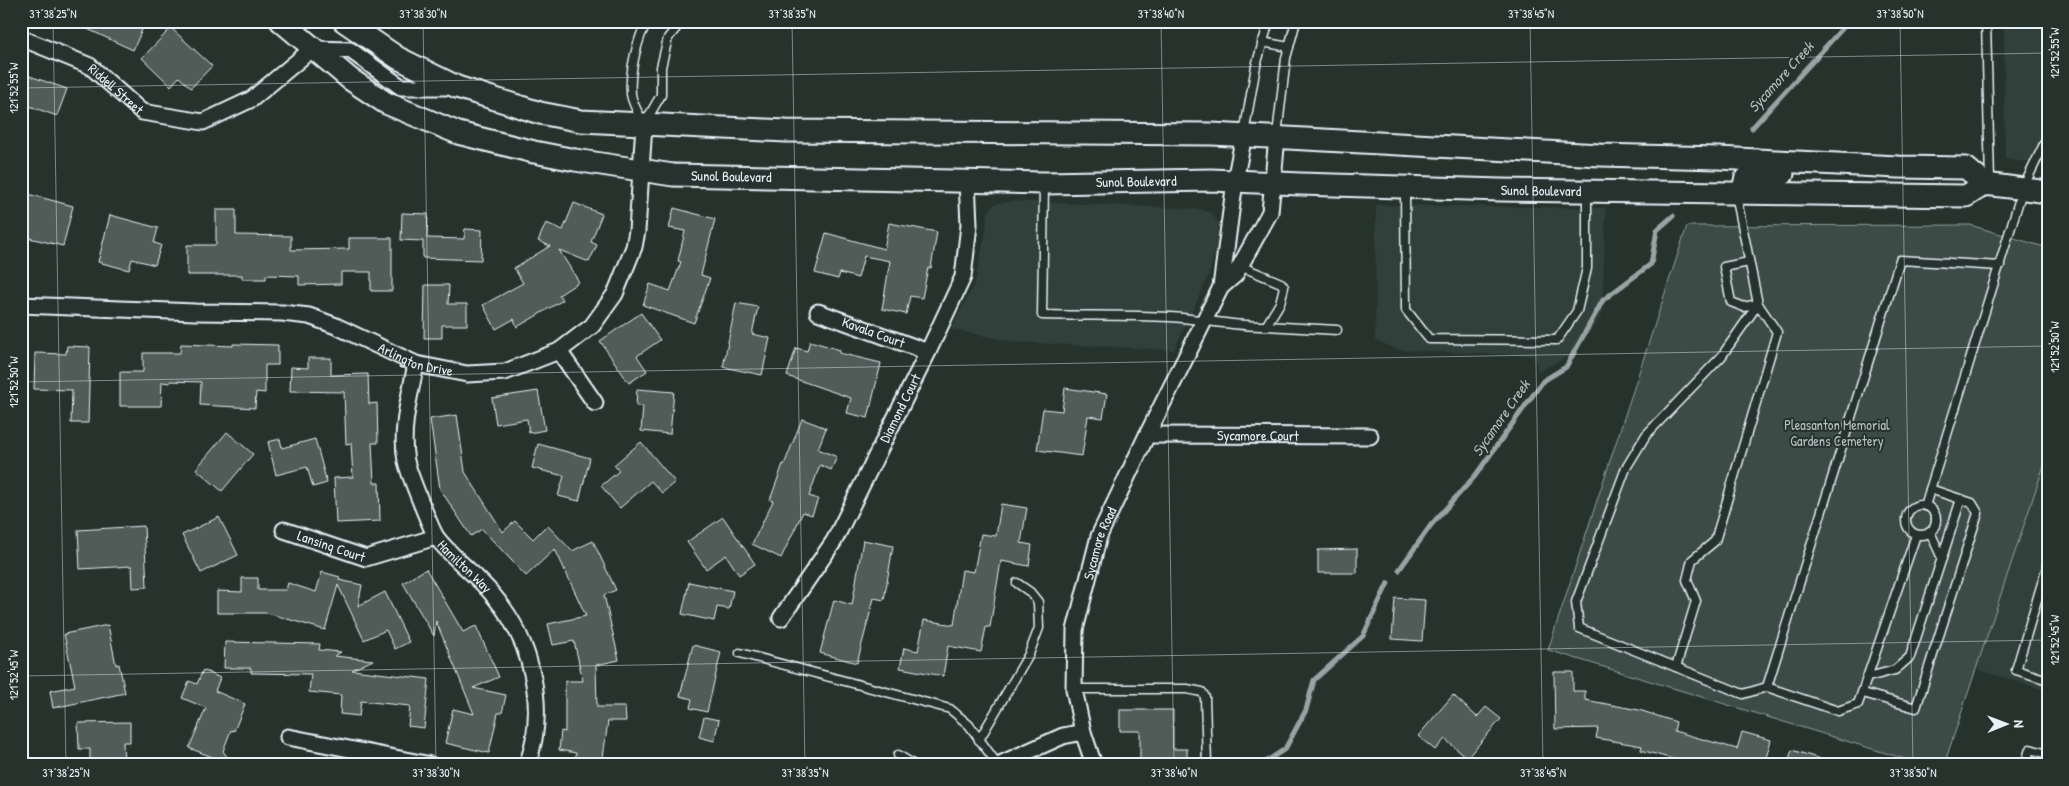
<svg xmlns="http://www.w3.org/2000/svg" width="2069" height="786" font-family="'Patrick Hand',sans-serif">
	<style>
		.built { fill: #333f3a }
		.green { fill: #3e4b47; stroke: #939ea0 }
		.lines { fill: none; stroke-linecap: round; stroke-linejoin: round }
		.stream { stroke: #98a3a5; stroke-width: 5 }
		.building { fill: #505c59; stroke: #e8f1f8 }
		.service-casing { stroke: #e8f1f8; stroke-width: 11 }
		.minor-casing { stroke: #e8f1f8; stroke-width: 19 }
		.secondary-casing { stroke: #e8f1f8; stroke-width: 25 }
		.service { stroke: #26332d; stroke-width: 8 }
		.minor { stroke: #26332d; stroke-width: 15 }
		.secondary { stroke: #26332d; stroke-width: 21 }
		.ticks { fill: none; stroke: #e8f1f8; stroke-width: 1; stroke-opacity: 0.45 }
		.labels { text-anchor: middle; stroke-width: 4; stroke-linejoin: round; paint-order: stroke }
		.street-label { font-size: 14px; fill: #e8f1f8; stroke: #26332d }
		.park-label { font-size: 14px; fill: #b5bfc3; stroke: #26332d }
		.water-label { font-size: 15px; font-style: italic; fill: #b3bdc0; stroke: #26332d }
		.neatline { fill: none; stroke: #e8f1f8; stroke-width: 2 }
		.ticks-label { font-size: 12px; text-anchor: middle; fill: #e8f1f8 }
	</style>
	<rect width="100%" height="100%" fill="#26332d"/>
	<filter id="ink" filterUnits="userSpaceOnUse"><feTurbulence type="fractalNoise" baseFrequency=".02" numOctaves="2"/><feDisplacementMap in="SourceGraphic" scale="10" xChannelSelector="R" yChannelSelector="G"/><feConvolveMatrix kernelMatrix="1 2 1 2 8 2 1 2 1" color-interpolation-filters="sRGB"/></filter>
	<g filter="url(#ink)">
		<!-- built -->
		<g class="built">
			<polygon points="2004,21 2048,21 2048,165 2005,159"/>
			<polygon points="1012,201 1200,209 1212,213 1218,223 1218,239 1209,275 1174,350 1014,342 951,329 975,283 986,231 988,212 994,204"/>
			<polygon points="1376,205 1606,208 1602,315 1575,353 1538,372 1535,356 1398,350 1375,340"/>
			<polygon points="2048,453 2048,691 1976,669"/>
		</g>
		<!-- green -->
		<polygon class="green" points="1970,225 2048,248 2048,453 1944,765 1925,765 1548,650 1687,226"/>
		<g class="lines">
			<!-- stream -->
			<g class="stream">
				<polyline points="1752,128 1849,21"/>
				<polyline points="1399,570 1431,525 1475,476 1543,381 1566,367 1603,300 1651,264 1657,230 1673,216"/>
				<polyline points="1261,765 1285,749 1306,710 1314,680 1363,636 1388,583"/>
			</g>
		</g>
		<!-- building -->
		<g class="building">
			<polygon points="70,21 146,21 133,50"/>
			<polygon points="171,28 212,66 191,88 179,77 171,86 142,58"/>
			<polygon points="21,73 67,89 57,116 21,103"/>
			<polygon points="28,194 73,206 63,246 21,236 21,221"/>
			<polygon points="574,203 602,214 591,242 597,245 589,262 559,250 579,282 559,295 563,300 531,319 517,327 514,319 496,329 483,305 523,283 514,268 550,246 538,241 546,223 563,230"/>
			<polygon points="674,208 715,219 701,275 710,278 694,323 643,305 650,284 670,291 681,262 678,261 685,231 669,228"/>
			<polygon points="216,210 236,210 236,235 291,236 291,250 349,249 349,238 392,238 392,291 371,291 371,272 341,272 341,284 299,285 299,276 266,275 266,279 242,279 242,275 187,275 187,245 216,245"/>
			<polygon points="402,213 428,214 427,238 464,239 465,229 482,230 481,260 423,258 423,241 401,240"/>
			<polygon points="110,215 158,228 154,243 161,245 155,265 132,259 129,270 98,262"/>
			<polygon points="889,223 937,232 931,268 928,268 922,298 910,296 906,314 882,309 890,261 864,256 858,278 840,273 838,279 815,273 826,233 884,249"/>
			<polygon points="425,285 449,285 448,304 467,304 467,325 442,325 442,338 424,338"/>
			<polygon points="736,303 758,307 752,334 770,338 762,375 723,367"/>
			<polygon points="641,313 660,340 637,356 647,371 629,383 600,341"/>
			<polygon points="810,341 840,350 839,353 881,363 868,418 847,413 851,398 787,376 796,348 807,351"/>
			<polygon points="181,344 233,346 233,344 278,345 278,365 265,365 265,393 256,392 255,408 200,405 201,382 170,381 170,383 162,382 161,406 120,406 120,372 143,372 143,353 180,353"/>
			<polygon points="67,346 90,347 88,423 71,423 72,390 34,389 35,353 66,354"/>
			<polygon points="308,358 331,358 331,375 368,374 369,404 377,403 378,443 372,443 374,483 379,483 380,521 336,523 334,478 353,477 351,443 346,444 344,392 290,391 291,367 308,368"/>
			<polygon points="1065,388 1107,394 1103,418 1088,416 1082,456 1037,450 1043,409 1062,411"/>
			<polygon points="637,389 674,392 670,434 641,431 643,406 636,406"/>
			<polygon points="538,391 545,430 529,433 527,419 496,424 492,398"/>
			<polygon points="457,415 465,472 503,532 515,521 533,539 547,525 572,551 593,541 616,590 604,595 619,660 596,665 597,707 625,707 626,721 608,721 602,765 574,765 576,753 559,750 561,731 565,732 565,681 583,681 574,641 553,645 548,624 586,616 555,549 526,576 482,529 471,536 440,489 430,419"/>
			<polygon points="802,419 826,428 818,449 837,457 831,470 820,465 809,496 818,499 812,515 803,512 781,558 752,544 773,501 770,500 783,464 784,465"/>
			<polygon points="227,432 253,454 222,491 196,469"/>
			<polygon points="280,439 282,448 315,439 327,483 313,487 307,467 276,475 268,442"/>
			<polygon points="641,442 675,482 662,493 651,481 620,508 601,486 619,471 614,465"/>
			<polygon points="538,444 590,458 579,501 558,496 564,476 532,468"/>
			<polygon points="1001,504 1027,508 1021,543 1032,545 1029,566 1001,561 990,627 986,627 981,652 948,646 943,676 900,668 904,648 918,651 924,620 954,625 962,570 974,572 981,534 996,536"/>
			<polygon points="219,517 238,555 201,573 182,535"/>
			<polygon points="723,517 755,564 739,575 726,555 706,569 687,542"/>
			<polygon points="144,526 147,587 133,588 132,566 80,569 78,530"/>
			<polygon points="863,540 893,546 884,600 874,598 857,663 820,653 834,600 852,605"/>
			<polygon points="1357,549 1357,573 1318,573 1318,550"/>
			<polygon points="426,569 463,632 476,626 499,677 473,688 506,695 502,713 498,713 489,753 445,743 453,709 474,714 436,621 434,636 403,583"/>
			<polygon points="322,572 340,577 339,580 362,585 358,606 385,592 409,642 395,649 386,630 364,640 338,585 325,630 267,613 217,613 217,591 242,592 242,578 258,578 258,590 286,590 288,583 316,592"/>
			<polygon points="689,582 733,591 729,609 717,607 714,621 682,614"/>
			<polygon points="1395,598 1425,600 1422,641 1392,639"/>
			<polygon points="108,625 116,665 119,664 125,693 53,708 50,691 75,686 64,634"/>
			<polygon points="225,642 320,644 319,650 341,652 334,656 373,660 352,670 429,679 424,728 408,726 410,706 361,701 359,716 340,714 341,695 309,692 311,674 251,673 251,668 224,668"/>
			<polygon points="693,645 721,652 707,712 690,708 692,699 680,696"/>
			<polygon points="203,670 220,678 215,691 245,704 234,731 231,730 223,751 233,765 189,748 206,708 182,698 189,681 197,684"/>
			<polygon points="1554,672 1573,672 1573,691 1585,691 1585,700 1639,710 1676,722 1674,731 1737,749 1742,732 1771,740 1764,765 1683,765 1683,762 1641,750 1642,746 1596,738 1598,728 1555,729"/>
			<polygon points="1453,695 1477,717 1486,707 1501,719 1467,758 1445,739 1435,750 1418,736"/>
			<polygon points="1120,710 1173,710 1173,749 1187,749 1187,765 1140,765 1140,731 1120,731"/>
			<polygon points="704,717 719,720 714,741 699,737"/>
			<polygon points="130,722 130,742 123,742 124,765 90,765 90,749 79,749 78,723"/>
			<polygon points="1792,750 1830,762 1830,765 1787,765"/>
		</g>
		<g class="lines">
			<defs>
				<g id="service">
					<polyline points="1986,21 1990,182"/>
					<polyline points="1262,42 1289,47"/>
					<polyline points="646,121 661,95 661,67 668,38 682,21"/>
					<path d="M643,123c-4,-9 -11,-20 -12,-29 -2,-20 6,-57 17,-73"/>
					<polyline points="1244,134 1256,66 1269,21"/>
					<polyline points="1277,135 1286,58 1296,21"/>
					<path d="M1044,185l-2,130c43,1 85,0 128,2 32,2 63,9 96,9l14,-23 4,-16 -3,-4 -41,-17"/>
					<polyline points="1405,189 1406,310 1429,339 1557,340 1577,311 1587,268 1587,193"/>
					<polyline points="1749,262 1724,267 1731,302 1744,307 1758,304"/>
					<polyline points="1758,304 1721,357 1646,435 1626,468 1576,602 1579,628 1743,694 1767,687"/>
					<polyline points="1266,326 1337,330"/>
					<circle cx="1921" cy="520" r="15"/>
					<polyline points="1925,506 2023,188 2048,136"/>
					<polyline points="1930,532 1942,558"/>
					<polyline points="1916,535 1858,704 1838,711 1767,687 1900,260 2000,266"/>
					<polyline points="2048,563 2016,670 2048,680"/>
					<polyline points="740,653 950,709 969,725 998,765"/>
					<polyline points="1676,667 1696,601 1687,580 1692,560 1715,541 1777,332 1758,304 1736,195"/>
					<polyline points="1868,677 1895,670 1910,657 1961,499"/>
					<polyline points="1074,689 1187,689 1202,692 1205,697 1207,765"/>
					<polyline points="1863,693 1916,708 1978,513 1972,503 1930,489"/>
					<polyline points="979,740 1029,654 1039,628 1038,602 1030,592 1017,583"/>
					<polyline points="898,755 914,765"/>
					<polyline points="2025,765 2030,749 2048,754"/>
				</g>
				<g id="minor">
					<path id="s1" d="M21,38l69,28 52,46 61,10 49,-23 60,-50 38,1 51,37h52"/>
					<polyline points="1221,287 1235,275 1270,212 1277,137"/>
					<path id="s2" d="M21,305l174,7 87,1 27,3 27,10 80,38 51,10 38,-2 54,-21 33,-25 23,-32 19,-47 3,-16 7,-106"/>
					<path id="s3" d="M818,312l110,40"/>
					<polyline points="559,351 595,403"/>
					<path id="s4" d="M416,364c-6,31 -16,65 -10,97 2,10 26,71 31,77 16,21 39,36 56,57 39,45 55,113 34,170"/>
					<path id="s5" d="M1147,435l223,1"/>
					<path id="s6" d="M284,530l82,28 70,-21"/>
					<path id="s7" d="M781,618l53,-77 94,-189 35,-75 6,-52 -2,-45"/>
					<polyline points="288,737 431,765"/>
					<polyline points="998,765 1063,736 1083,732"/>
					<path id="s8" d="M1094,765l-11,-33 -9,-43 1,-59 24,-94 48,-101 74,-148 14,-106 9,-46"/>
				</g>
				<g id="secondary">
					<path id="s9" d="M281,21l69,58 36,24 72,30 76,19 41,8 98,15 371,8 167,-3 89,4 201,6 465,6 19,-12 63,8"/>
					<polyline points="344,21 398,58 457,87 540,113 581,121 786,131 1212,134 1600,155 1718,158 1898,167 1966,168 1985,184"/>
					<polyline points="1742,192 1746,178 1755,174 1783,174"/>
				</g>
			</defs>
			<!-- service casing -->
			<use href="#service" class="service-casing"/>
			<!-- minor casing -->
			<use href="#minor" class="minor-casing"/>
			<!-- secondary casing -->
			<use href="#secondary" class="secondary-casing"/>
			<!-- service -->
			<use href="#service" class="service"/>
			<!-- minor -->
			<use href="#minor" class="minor"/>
			<!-- secondary -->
			<use href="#secondary" class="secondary"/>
		</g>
	</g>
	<!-- ticks -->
	<path class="ticks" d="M53,21l13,744M423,21l13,744M792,21l13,744M1161,21l13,744M1530,21l13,744M1900,21l13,744M21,88l2027,-35M21,382l2027,-36M21,676l2027,-36"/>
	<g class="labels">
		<!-- street labels -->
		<g class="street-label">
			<text dy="5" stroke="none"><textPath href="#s1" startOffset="109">Riddell Street</textPath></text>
			<text dy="5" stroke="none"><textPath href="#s9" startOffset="489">Sunol Boulevard</textPath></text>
			<text dy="5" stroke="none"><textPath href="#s9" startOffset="894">Sunol Boulevard</textPath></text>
			<text dy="5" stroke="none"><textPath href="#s9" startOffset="1299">Sunol Boulevard</textPath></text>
			<text dy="5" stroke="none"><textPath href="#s3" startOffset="59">Kavala Court</textPath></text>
			<text dy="5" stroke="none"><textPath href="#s2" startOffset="404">Arlington Drive</textPath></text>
			<text dy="5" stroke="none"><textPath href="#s7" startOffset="242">Diamond Court</textPath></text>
			<text dy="5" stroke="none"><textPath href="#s5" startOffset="111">Sycamore Court</textPath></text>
			<text dy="5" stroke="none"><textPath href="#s8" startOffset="228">Sycamore Road</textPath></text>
			<text dy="5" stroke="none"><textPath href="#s6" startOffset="50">Lansing Court</textPath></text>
			<text dy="5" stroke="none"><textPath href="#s4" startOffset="221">Hamilton Way</textPath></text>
		</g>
		<!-- park labels -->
		<g class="park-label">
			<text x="1837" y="430">Pleasanton Memorial<tspan x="1837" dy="16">Gardens Cemetery</tspan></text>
		</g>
		<!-- water labels -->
		<g class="water-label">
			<text transform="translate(1781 77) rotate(-48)" y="5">Sycamore Creek</text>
			<text transform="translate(1501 418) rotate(-55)" y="5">Sycamore Creek</text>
		</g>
	</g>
	<!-- margin -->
	<rect width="2069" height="786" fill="none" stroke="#26332d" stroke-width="55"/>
	<!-- north arrow -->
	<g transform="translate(2006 724) rotate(89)" stroke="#26332d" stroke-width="4" paint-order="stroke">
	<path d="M0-4L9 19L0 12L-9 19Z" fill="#e8f1f8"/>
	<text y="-8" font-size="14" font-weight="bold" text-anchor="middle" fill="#e8f1f8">N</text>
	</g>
	<rect x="28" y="28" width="2014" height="730" class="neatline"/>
	<g class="ticks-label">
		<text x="53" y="18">37°38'25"N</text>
		<text x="423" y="18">37°38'30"N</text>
		<text x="792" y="18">37°38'35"N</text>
		<text x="1161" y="18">37°38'40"N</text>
		<text x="1531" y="18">37°38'45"N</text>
		<text x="1900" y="18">37°38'50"N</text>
		<text transform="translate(2055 53) rotate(-90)" y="4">121°52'55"W</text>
		<text transform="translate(14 88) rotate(-90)" y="4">121°52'55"W</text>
		<text transform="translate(2055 347) rotate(-90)" y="4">121°52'50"W</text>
		<text transform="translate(14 382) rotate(-90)" y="4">121°52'50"W</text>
		<text transform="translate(2055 640) rotate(-90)" y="4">121°52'45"W</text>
		<text transform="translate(14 675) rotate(-90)" y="4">121°52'45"W</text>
		<text x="66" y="777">37°38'25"N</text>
		<text x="436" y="777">37°38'30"N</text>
		<text x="805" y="777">37°38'35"N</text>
		<text x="1174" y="777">37°38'40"N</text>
		<text x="1543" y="777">37°38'45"N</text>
		<text x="1913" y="777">37°38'50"N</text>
	</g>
</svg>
